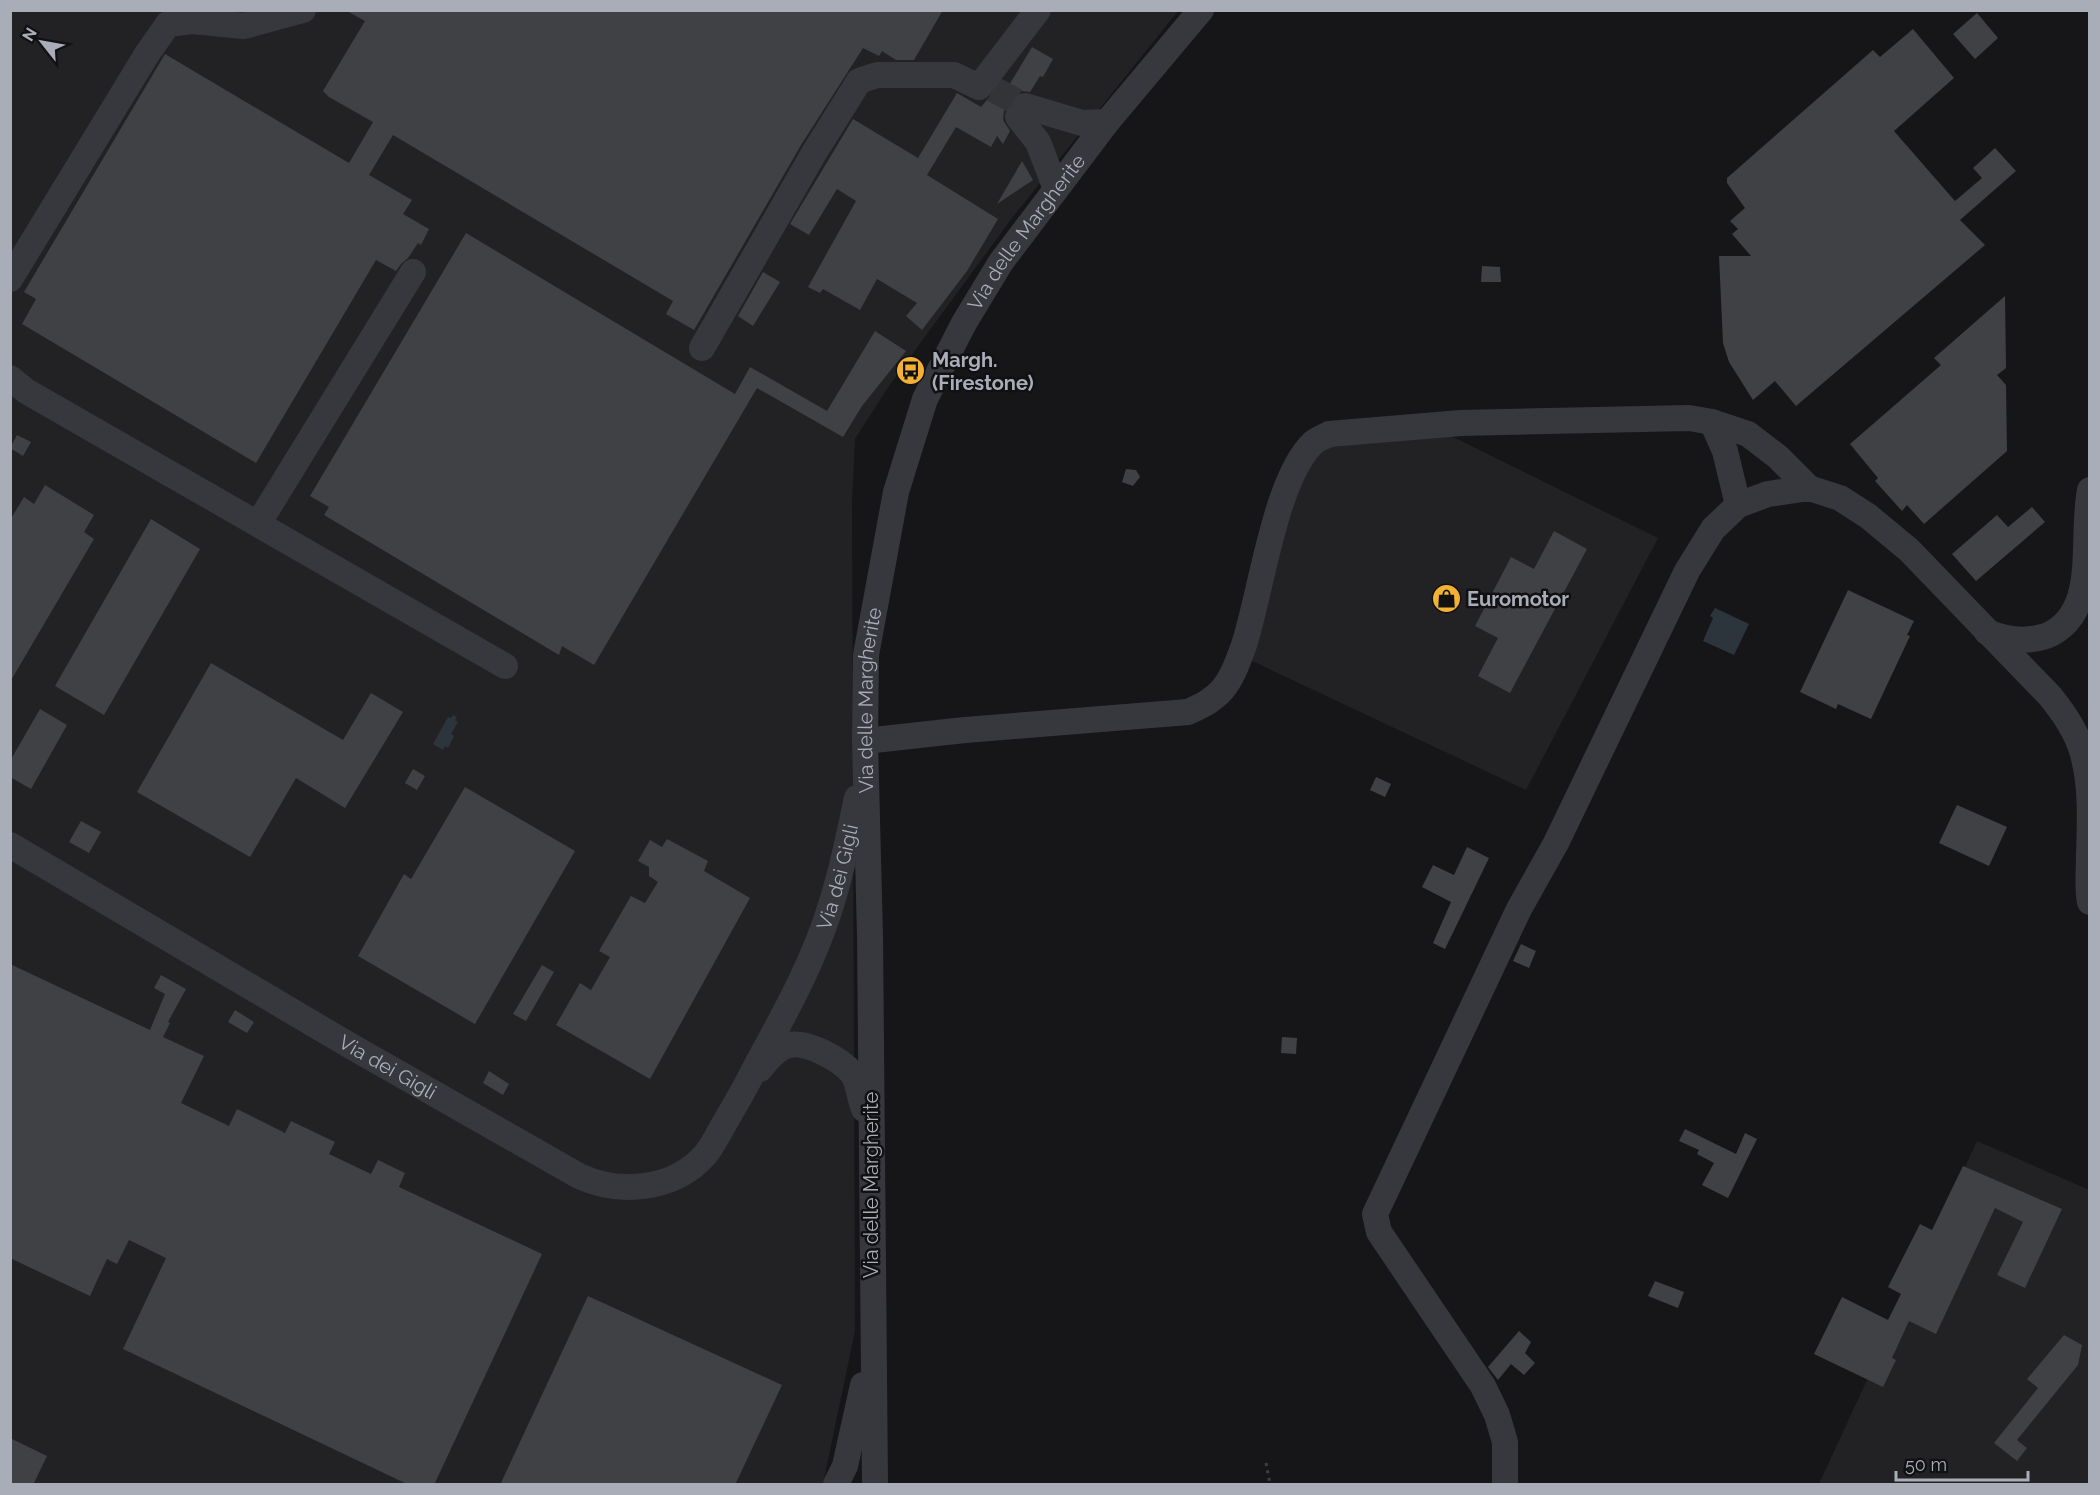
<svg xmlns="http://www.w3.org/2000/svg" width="2100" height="1495" font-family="Raleway,sans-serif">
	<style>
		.built { fill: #222225 }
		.water { fill: #2c353c }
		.building { fill: #404145 }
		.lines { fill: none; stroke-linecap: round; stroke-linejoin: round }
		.minor-tunnel { stroke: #333438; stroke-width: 26; stroke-dasharray: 26 13; stroke-linecap: butt }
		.path { stroke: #3d3f44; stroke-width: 3; stroke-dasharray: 3 4.5; stroke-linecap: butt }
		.minor { stroke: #37383d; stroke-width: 26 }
		.labels { text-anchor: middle; stroke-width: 5; stroke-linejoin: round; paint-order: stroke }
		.street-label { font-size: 20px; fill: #a8adb8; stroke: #111113 }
		.poi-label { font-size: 20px; font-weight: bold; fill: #a8adb8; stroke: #111113; text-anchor: start }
	</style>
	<rect width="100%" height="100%" fill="#161618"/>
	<!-- built -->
	<g class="built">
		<polygon points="10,11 1178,11 1012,218 889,386 855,439 852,502 855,1331 823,1484 11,1484"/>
		<polygon points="1447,434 1658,538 1526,790 1250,660 1291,491 1322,445"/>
		<polygon points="1977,1141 2087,1189 2089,1188 2089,1484 1819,1484"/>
	</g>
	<!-- water -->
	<g class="water">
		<polygon points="1715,608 1749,624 1734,655 1703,641 1713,618 1710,616"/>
		<polygon points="453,715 457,717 455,720 458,722 451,734 454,736 448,748 445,746 443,750 433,744 448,717 451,718"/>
	</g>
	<!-- building -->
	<g class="building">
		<polygon points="345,10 943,10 914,60 896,60 882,51 879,56 863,48 801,145 694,330 666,314 673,301 393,135 369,175 412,200 403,214 429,229 421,245 418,243 408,258 401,264 396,271 376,260 256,463 22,324 36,299 24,292 165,54 349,163 373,122 329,97 323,91 365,21"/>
		<polygon points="1977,13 1998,38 1975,59 1953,34"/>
		<polygon points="1913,29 1954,78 1894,131 1955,201 1982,178 1973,168 1995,148 2016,171 1960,220 1985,245 1796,406 1775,381 1753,400 1729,362 1723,343 1719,256 1751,256 1732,234 1738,229 1730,221 1745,208 1727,183 1727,178 1873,50 1880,57"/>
		<polygon points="1032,47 1053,59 1043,77 1040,76 1030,92 1022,91 1015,95 1004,111 1003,120 1010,131 1003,144 997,136 991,147 956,127 927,175 998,219 967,271 922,330 906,316 917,303 877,279 860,310 823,289 820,293 808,287 856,201 837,189 809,235 790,224 853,119 918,158 957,93 981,107 1001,83 1008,87"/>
		<polygon points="1022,161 1033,180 997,204"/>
		<polygon points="466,233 735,394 750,367 827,411 875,331 906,351 862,406 843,437 757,388 594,665 562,646 559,655 324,515 329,507 310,496"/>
		<polygon points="1482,266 1500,267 1501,282 1481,282"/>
		<polygon points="763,272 780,282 753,326 738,316"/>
		<polygon points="2005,296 2006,368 1997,375 2006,385 2007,451 1924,524 1907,505 1902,511 1875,481 1878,478 1850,444 1941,365 1934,358"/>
		<polygon points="17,435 31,442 23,456 10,448"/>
		<polygon points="1126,469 1136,470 1140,477 1133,486 1122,482"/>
		<polygon points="45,485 94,515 84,532 94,539 10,682 10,520 24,497 34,504"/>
		<polygon points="2032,507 2045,522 1976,581 1952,554 1997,515 2008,527"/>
		<polygon points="151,519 200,549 104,715 55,686"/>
		<polygon points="1554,531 1587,549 1510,693 1478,676 1498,638 1475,626 1511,557 1534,569"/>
		<polygon points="1848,590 1914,621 1907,635 1910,636 1871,719 1838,704 1836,709 1800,692"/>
		<polygon points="211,663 343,740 371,693 403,712 345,808 296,778 250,857 137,792"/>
		<polygon points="40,709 67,725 31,789 10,777 10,761"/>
		<polygon points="413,769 425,776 417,790 405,783"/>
		<polygon points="1376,777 1391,784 1385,797 1370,790"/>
		<polygon points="465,787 575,851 475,1024 358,956 404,874 411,879"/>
		<polygon points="1957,805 2007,827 1989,866 1939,843"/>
		<polygon points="81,821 101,832 89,853 69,842"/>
		<polygon points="667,839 708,861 704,871 750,898 650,1079 556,1025 580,983 591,990 610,957 599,951 631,896 645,903 658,882 649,876 649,867 638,861 650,840 662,847"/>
		<polygon points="1467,847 1489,858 1445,949 1433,943 1451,902 1422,887 1433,865 1454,875"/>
		<polygon points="1521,944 1536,951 1529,968 1513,961"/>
		<polygon points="10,964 150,1030 165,994 154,988 161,975 186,989 168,1022 170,1023 163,1037 204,1056 181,1103 229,1126 237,1109 285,1133 291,1121 335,1142 329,1154 371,1174 378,1160 405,1173 399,1187 542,1254 434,1485 409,1485 123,1349 166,1258 129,1240 117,1264 107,1259 90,1296 10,1258"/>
		<polygon points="542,965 554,972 526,1021 513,1014"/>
		<polygon points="235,1010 254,1022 247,1033 228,1022"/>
		<polygon points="1282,1037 1297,1038 1296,1054 1281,1053"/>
		<polygon points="489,1071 509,1084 503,1095 483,1083"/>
		<polygon points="1685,1129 1736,1154 1745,1133 1757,1139 1728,1198 1702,1185 1714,1163 1697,1154 1699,1150 1679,1141"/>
		<polygon points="1963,1166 2062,1209 2025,1288 1997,1275 2023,1222 1995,1208 1936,1334 1909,1321 1892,1358 1896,1360 1883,1387 1814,1354 1842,1297 1888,1320 1901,1294 1888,1287 1920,1224 1932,1230"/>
		<polygon points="1655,1281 1684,1292 1678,1308 1648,1296"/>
		<polygon points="588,1296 782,1385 735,1485 500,1485"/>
		<polygon points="1519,1331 1531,1342 1525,1353 1535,1363 1524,1375 1511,1364 1498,1380 1488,1367"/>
		<polygon points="2064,1335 2082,1345 2078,1365 2017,1440 2027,1448 2017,1461 1994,1443 2038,1388 2027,1379"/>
		<polygon points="10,1438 47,1456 33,1485 10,1485"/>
	</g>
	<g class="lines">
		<!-- minor-tunnel -->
		<polyline class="minor-tunnel" points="993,89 1025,106"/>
		<!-- path -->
		<polyline class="path" points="1266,1463 1270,1484"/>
		<!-- minor -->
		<g class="minor">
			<polyline points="1025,106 1082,123 1107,122"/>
			<polyline points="1018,117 1038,142 1056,189"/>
			<polyline points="10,279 147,54 168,24 192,21 244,26 303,10"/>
			<polyline points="702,348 814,153 859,81 877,75 954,75 979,87 1038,10"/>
			<polyline points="10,378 26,391 505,666"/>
			<polyline points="1738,505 1725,451 1712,422 1748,434 1778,457 1809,488"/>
			<polyline points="258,524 413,272"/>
			<path d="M1987,632c19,8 40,10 59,4 54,-22 34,-95 44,-146"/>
			<path d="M865,741l100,-11 223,-18c13,-6 24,-11 34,-22 11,-13 16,-29 22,-45 17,-52 31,-166 69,-202 4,-4 11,-6 16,-9l132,-11 228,-5 23,4"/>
			<path id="s1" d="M10,845l339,200 230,131c41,19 95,14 126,-21 8,-9 13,-21 19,-31 10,-17 20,-34 29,-52 24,-45 50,-90 68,-138 17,-44 26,-90 36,-136"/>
			<path d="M760,1069c7,-9 17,-21 29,-24 18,-4 51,14 63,28 7,9 7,25 12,36"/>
			<polyline points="836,1484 845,1466 863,1385"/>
			<path id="s2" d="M875,1484l-5,-549 -5,-194 1,-86 30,-163 29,-93 39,-76 37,-61 106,-140 94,-112"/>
			<path d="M1505,1484v-42l-8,-27 -14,-29 -104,-154 -4,-18 144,-305 37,-66 131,-272 26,-42 25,-24 30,-11 41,-6 31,10 28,18 41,34 141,146c13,16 26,34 32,55 10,33 8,71 7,105 0,16 -2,32 1,46"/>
		</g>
	</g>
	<!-- icons -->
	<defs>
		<symbol id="bus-disc" viewBox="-11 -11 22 22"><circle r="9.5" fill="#f2b134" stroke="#111113"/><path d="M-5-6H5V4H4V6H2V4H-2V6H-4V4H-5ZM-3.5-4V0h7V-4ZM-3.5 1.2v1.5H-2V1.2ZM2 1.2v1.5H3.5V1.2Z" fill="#111"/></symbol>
		<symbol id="shop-disc" viewBox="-11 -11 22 22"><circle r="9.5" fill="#f2b134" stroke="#111113"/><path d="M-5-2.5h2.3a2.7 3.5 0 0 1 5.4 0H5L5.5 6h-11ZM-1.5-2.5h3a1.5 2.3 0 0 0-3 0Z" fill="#111"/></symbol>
	</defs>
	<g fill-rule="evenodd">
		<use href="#bus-disc" x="894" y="354" width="33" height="33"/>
		<use href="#shop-disc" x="1430" y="582" width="33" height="33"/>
	</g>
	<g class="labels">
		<!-- street labels -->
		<g class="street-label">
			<text dy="7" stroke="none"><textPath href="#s2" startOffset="1288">Via delle Margherite</textPath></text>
			<text dy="7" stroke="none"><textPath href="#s2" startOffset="784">Via delle Margherite</textPath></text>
			<text dy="7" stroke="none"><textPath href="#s1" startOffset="1104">Via dei Gigli</textPath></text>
			<text dy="7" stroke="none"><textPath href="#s1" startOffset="438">Via dei Gigli</textPath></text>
			<text transform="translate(871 1185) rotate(-90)" y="7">Via delle Margherite</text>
		</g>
		<!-- poi labels -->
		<g class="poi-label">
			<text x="932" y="367">Margh.<tspan x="932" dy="23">(Firestone)</tspan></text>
			<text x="1467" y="606">Euromotor</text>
		</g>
	</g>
	<!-- border -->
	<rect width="2100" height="1495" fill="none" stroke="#a8adb8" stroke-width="24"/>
	<!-- north arrow -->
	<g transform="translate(42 42) rotate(301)" stroke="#111113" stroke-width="4.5" paint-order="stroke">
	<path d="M0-4.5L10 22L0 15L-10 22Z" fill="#a8adb8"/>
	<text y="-9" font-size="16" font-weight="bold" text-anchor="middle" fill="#a8adb8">N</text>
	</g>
	<!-- scale -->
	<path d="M1896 1471v9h132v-9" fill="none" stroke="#a8adb8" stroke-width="3"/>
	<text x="1905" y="1471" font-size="18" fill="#a8adb8" stroke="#111113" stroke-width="4.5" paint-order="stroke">50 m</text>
</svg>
